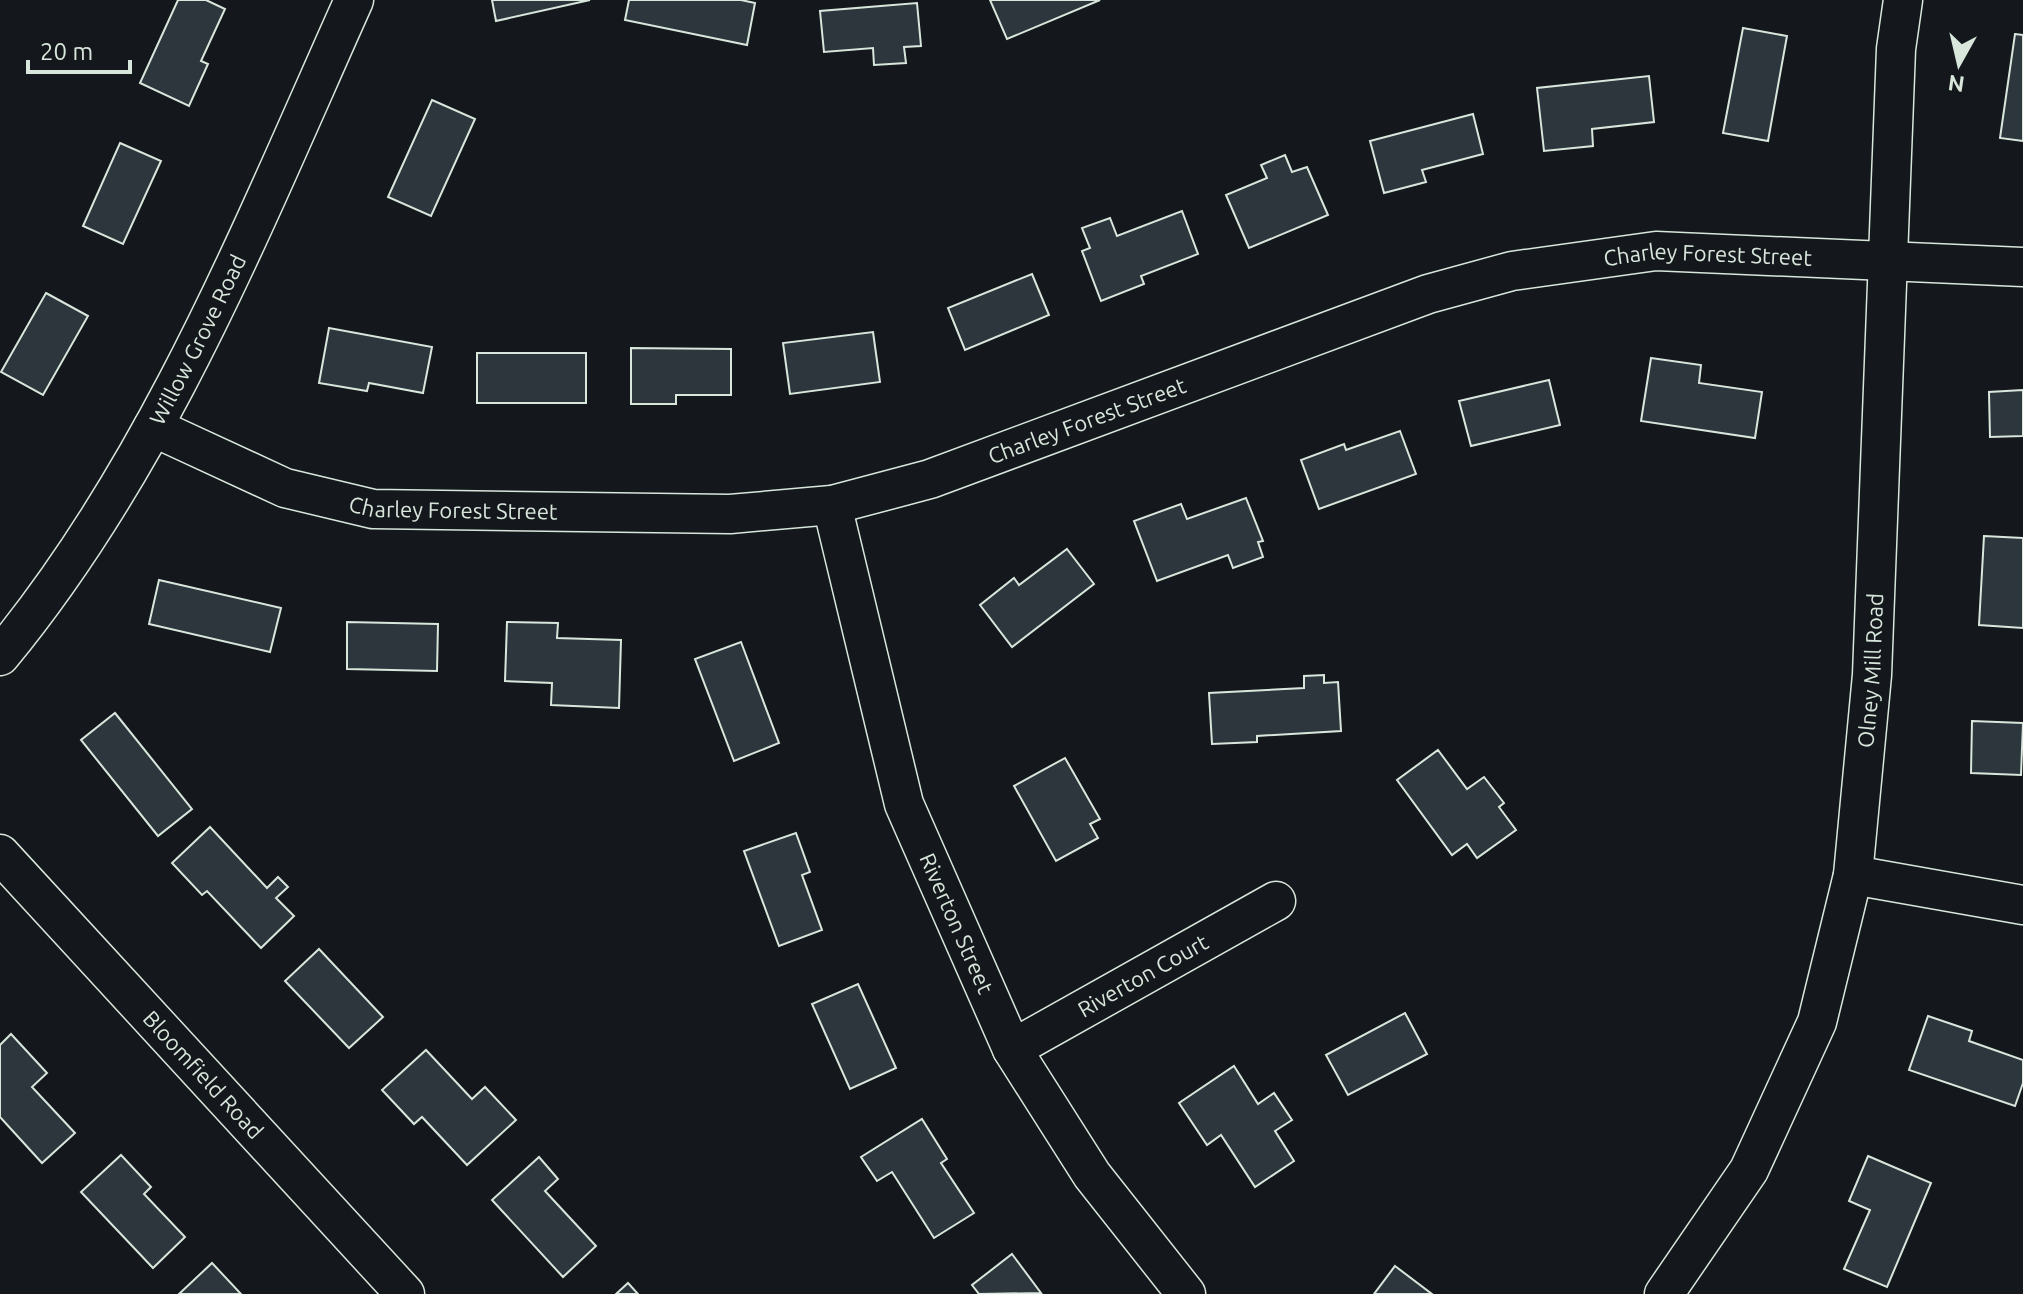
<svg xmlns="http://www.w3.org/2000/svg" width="2023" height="1294" font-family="Ubuntu,sans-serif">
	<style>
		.building { fill: #2c363c; stroke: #d8e6dc; stroke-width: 2 }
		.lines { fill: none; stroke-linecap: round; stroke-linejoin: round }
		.minor-casing { stroke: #d8e6dc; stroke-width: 41 }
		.minor { stroke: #14181c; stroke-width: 38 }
		.labels { text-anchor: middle; stroke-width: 6; stroke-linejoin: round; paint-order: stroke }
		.street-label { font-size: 22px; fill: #d8e6dc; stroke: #14181c }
	</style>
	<rect width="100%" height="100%" fill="#14181c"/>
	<!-- building -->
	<g class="building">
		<polygon points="178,0 206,0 225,9 201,61 208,64 189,106 140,83"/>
		<polygon points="492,0 590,0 496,21"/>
		<polygon points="629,0 741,0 755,3 747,45 625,20"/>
		<polygon points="990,0 1100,0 1007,39"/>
		<polygon points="917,3 921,46 904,47 906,63 874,65 873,48 824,52 820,11"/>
		<polygon points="1743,28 1787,36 1768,141 1723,133"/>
		<polygon points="2015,34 2023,35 2023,141 2000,138"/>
		<polygon points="1649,76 1654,122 1592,129 1593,146 1544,151 1537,88"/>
		<polygon points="432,100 475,119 431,216 388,197"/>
		<polygon points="1473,114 1483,154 1422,170 1426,182 1384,193 1370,141"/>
		<polygon points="120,143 161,161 123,244 83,226"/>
		<polygon points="1285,155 1292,172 1307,167 1328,215 1249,248 1226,195 1267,178 1261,165"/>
		<polygon points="1182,211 1198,254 1141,276 1144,284 1101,301 1082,251 1090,248 1082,228 1110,218 1117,236"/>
		<polygon points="1032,274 1049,315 965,350 948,308"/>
		<polygon points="46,293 88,316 43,395 1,372"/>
		<polygon points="329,328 432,347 423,393 369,383 367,391 319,383"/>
		<polygon points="873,332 880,382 790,394 783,343"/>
		<polygon points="631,348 731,349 731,395 676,395 676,404 631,404"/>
		<rect x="477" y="353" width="109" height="50"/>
		<polygon points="1651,358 1701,365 1699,383 1762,392 1755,438 1641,421"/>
		<polygon points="1549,380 1560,425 1471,446 1459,401"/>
		<polygon points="2023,390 2023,436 1990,437 1989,392"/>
		<polygon points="1400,431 1416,474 1319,509 1301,460 1344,444 1346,450"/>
		<polygon points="1246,498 1263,541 1258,542 1263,557 1233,568 1228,555 1157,581 1134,521 1181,504 1187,519"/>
		<polygon points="1984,536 2023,538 2023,628 1979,625"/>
		<polygon points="1067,549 1094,584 1012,647 980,605 1014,578 1019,585"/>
		<polygon points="159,580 281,608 270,652 149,624"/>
		<polygon points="347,622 438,624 437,671 347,669"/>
		<polygon points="507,622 558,623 557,638 621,640 619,708 551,705 552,683 505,681"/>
		<polygon points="741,642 779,743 734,761 695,659"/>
		<polygon points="1324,675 1324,683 1338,682 1341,731 1257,736 1257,742 1212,744 1209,693 1304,688 1304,676"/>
		<polygon points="115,713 192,809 158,836 81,740"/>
		<polygon points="1972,721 2023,723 2021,775 1971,773"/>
		<polygon points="1438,750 1467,789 1484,777 1504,803 1499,807 1516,830 1477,858 1467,844 1452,855 1397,780"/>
		<polygon points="1065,758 1100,819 1090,824 1098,838 1056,861 1014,786"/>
		<polygon points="210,827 267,888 278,877 288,887 276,898 294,916 261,948 207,891 202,895 172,863"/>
		<polygon points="796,833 810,872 802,875 822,930 779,946 744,851"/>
		<polygon points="319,949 383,1017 349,1048 285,981"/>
		<polygon points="858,984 896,1068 850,1089 812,1004"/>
		<polygon points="1405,1013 1427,1054 1348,1095 1326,1055"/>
		<polygon points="1928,1016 1972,1031 1969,1041 2023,1060 2023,1083 2015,1106 1909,1070"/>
		<polygon points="11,1034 47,1073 32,1087 75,1133 42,1163 0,1117 0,1045"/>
		<polygon points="426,1050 472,1099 485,1087 516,1120 467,1165 422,1117 414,1124 382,1090"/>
		<polygon points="1234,1066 1258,1104 1274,1093 1292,1120 1275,1131 1294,1161 1255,1187 1221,1135 1207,1145 1179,1103"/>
		<polygon points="922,1119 947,1159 941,1163 974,1213 934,1238 892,1172 877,1181 861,1157"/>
		<polygon points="121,1155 151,1187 144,1194 185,1237 153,1268 81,1192"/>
		<polygon points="1868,1156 1931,1183 1887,1287 1844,1269 1870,1210 1849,1201"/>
		<polygon points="539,1157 558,1179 545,1191 596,1246 563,1277 492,1200"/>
		<polygon points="1012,1254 1041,1293 979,1294 972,1285"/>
		<polygon points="212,1263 241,1294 179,1294"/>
		<polygon points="1395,1266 1432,1294 1374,1294"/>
		<polygon points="628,1283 638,1294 616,1294"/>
	</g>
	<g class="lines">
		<defs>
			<g id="minor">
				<path id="s1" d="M153,427l132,61 88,21 357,5 102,-9 98,-26 498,-185 84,-23 144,-20 367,16"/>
				<path id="s2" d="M832,505l72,299 108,245 80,126 94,119"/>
				<path id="s3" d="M0,656c158,-191 253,-431 354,-656"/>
				<path id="s4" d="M0,854l405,440"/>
				<polyline points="1853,875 2023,905"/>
				<path id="s5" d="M1012,1049l264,-148"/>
				<path id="s6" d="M1664,1294l85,-124 68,-148 36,-147 19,-200 24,-626 7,-49"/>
			</g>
		</defs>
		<!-- minor casing -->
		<use href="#minor" class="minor-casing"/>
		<!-- minor -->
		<use href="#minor" class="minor"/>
	</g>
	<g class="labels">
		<!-- street labels -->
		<g class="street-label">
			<text dy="8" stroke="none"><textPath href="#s1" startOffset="1612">Charley Forest Street</textPath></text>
			<text dy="8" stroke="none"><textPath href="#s3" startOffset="374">Willow Grove Road</textPath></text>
			<text dy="8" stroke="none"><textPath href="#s1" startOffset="964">Charley Forest Street</textPath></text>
			<text dy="8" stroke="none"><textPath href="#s1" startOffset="316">Charley Forest Street</textPath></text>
			<text dy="8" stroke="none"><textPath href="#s6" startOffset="670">Olney Mill Road</textPath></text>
			<text dy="8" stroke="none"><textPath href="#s2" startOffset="438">Riverton Street</textPath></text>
			<text dy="8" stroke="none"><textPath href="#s5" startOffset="150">Riverton Court</textPath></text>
			<text dy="8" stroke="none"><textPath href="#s4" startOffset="300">Bloomfield Road</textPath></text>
		</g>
	</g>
	<!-- north arrow -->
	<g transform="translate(1959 64) rotate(188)" stroke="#14181c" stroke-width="6" paint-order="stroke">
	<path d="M0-6L14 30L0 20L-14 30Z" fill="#d8e6dc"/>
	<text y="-12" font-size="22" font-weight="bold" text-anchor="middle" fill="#d8e6dc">N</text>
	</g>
	<!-- scale -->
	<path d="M28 60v12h102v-12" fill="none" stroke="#d8e6dc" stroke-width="4"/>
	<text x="40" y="60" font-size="24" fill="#d8e6dc" stroke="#14181c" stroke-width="6" paint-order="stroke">20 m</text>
</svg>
